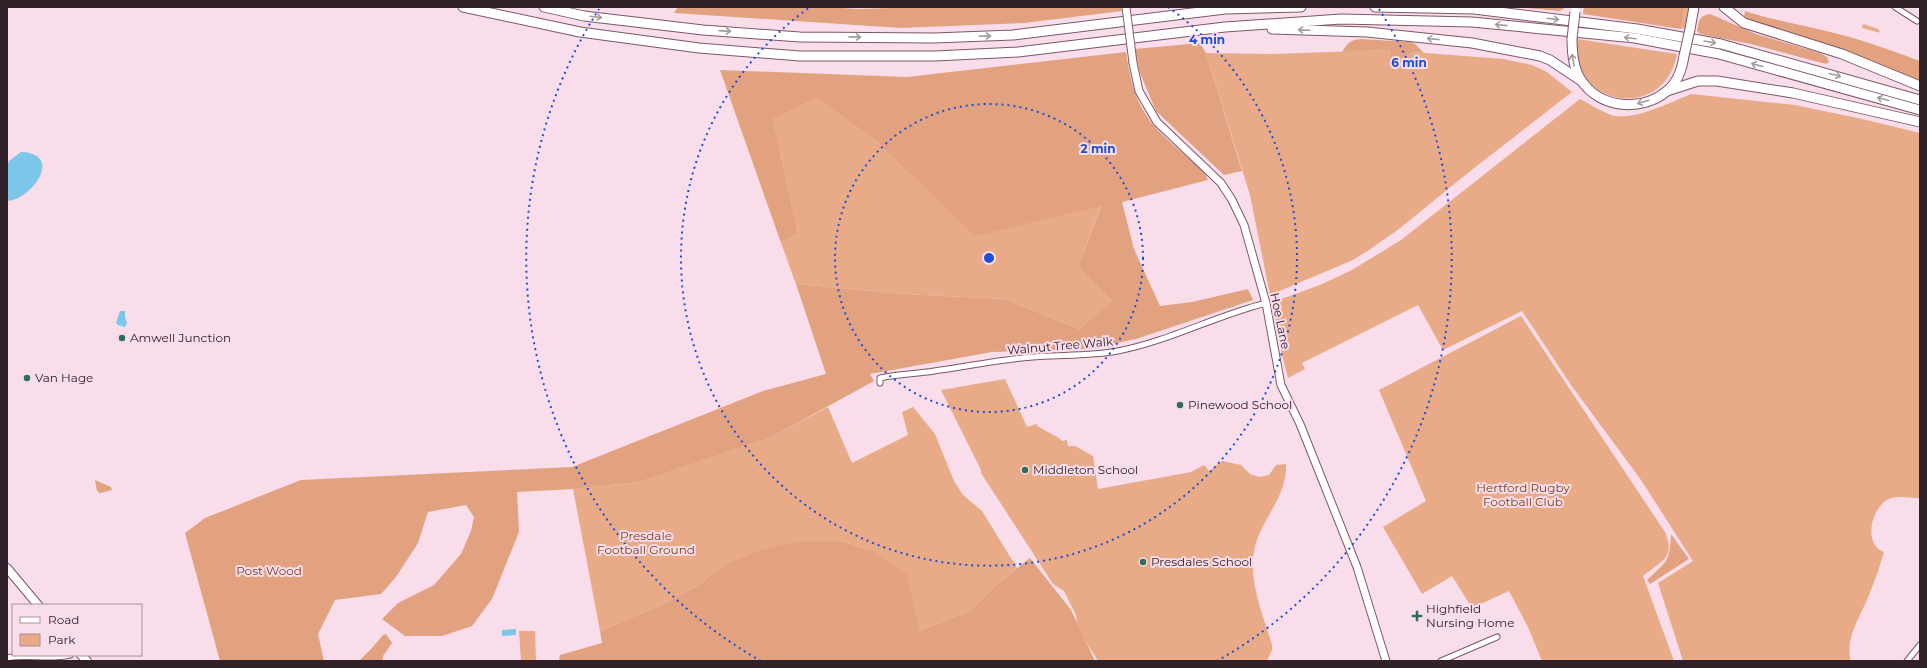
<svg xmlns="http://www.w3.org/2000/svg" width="1927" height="668" font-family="Montserrat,sans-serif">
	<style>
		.green { fill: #e9aa88 }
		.forest { fill: #e2a280 }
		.water { fill: #7bc6e9 }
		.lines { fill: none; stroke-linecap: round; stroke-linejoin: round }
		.minor-casing { stroke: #7e5669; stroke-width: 7 }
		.tertiary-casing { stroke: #7e5669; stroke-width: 9 }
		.primary-casing { stroke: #7e5669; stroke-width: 10 }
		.trunk-casing { stroke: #7e5669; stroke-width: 11 }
		.minor { stroke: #fff; stroke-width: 5 }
		.tertiary { stroke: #fff; stroke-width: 7 }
		.primary { stroke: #fff; stroke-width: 8 }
		.trunk { stroke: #fff; stroke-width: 9 }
		.tertiary-bridge-casing { stroke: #7e5669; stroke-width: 9; stroke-linecap: butt }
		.trunk-bridge-casing { stroke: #7e5669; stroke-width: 11; stroke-linecap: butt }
		.tertiary-bridge { stroke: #fff; stroke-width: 7 }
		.trunk-bridge { stroke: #fff; stroke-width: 9 }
		.oneway { stroke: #a39b9f }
		.ring { fill: none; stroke: #1d4ed8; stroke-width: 2; stroke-dasharray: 2 4 }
		.poi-dot { fill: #306e5a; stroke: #f9ddea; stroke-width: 1.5 }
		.labels { text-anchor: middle; stroke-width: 4; stroke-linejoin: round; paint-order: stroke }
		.street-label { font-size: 12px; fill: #322129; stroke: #f9ddea }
		.poi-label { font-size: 12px; fill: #322129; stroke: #f9ddea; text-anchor: start }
		.park-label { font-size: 12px; fill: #773c18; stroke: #f9ddea }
		.centre { fill: #1d4ed8; stroke: #f9ddea; stroke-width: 2 }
		.ring-label { font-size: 12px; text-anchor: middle; font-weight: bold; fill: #1d4ed8; stroke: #f9ddea; stroke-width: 4; stroke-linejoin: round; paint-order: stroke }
	</style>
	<rect width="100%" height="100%" fill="#f9ddea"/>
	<!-- green -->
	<g class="green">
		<polygon points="1685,7 1689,7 1685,28 1681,29"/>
		<polygon points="1863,24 1878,29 1881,33 1862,28"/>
		<path d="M1577,39l100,15c-12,68 -108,54 -100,-15z"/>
		<polygon points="1389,50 1391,65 1413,52 1503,59 1532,65 1547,72 1572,92 1469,172 1399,229 1369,250 1353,260 1270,295 1250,195 1206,53 1270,54"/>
		<path d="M1691,94l104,11 67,14 58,14v365c-9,0 -23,-3 -31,1 -17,7 -27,45 -5,53 -4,13 -8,26 -13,38 -8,23 -27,47 -20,71h-168l-25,-78 35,-22 -52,-81 -70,-95 -49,-74 -79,39 -25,-45 -116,58 3,6 -17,9 -8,-31 -7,-45 47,-17 32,-15 49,-30 179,-141c10,5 20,12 31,16 20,7 61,-13 80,-21z"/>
		<polygon points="816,98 875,140 975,235 1101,205 1078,267 1112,301 1079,329 1005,299 904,294 796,284 781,243 798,233 773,120"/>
		<path d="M1521,316l144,216c11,26 -4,29 -22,44l31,85h-132l-14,-34 -19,-36 -37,17 -20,-32 -30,18 -39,-67 43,-26 -47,-111z"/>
		<path d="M1005,379l22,48 10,-3v2l22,12 3,3 5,-1 1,6h7l18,10 5,33 93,-17 13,-7 5,6 13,-10 19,4 9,9 9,3 10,-2 7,-10 10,-1c1,29 -18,48 -28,73 -14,36 4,73 14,108v5l-5,11h-169l-20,-32 -2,-14 -12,-24 -11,-7 -72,-111v-3l-40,-80z"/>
		<polygon points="828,407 852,463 908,435 902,412 913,407 935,434 954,481 963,495 982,511 1017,568 997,584 970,611 919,631 870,550 844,542 794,542 725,564 697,586 663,604 600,631 573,489 639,482 770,438"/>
		<polygon points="519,631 535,631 536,661 521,661"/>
	</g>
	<!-- forest -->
	<g class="forest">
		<polygon points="678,7 821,7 860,9 919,7 1121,7 1122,11 1024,23 901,28 674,13"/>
		<polygon points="1516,7 1566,7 1560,11"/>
		<polygon points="1584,7 1685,7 1681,29 1583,14"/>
		<path d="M1745,11c31,10 62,15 93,23 28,7 55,17 82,27v21l-172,-61 -4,-3z"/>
		<path d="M1710,14l46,20 64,19 7,4 2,5 -3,2 -75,-20 -51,-10 -3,-3c2,-10 2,-15 13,-17z"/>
		<path d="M1361,39l50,3 4,2 9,9 -11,-1 -22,13 -2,-15 -47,2c6,-10 9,-12 19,-13z"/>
		<polygon points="1200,43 1206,53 1242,171 1224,175 1156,111 1140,73 1135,49"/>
		<path d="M1126,52c7,47 16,66 52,97 10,9 26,18 30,31l-86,22 12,47 26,57 32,-4 56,-13 5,11 -117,39 -48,10 -96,3 -122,22 4,7 -104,57 -131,44 -66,7 -56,3 2,40 -27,67 -20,27 -30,10h-37l-23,-17 16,-16 36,-18 27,-31 10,-23 3,-14 -8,-12 -38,7 -10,31 -22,34 -15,17 -46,6 -17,34 6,27h-104l-35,-128 20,-15 96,-38 271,-13 191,-76 63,-17 -30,-90 108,10 101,5 74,30 33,-28 -34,-34 23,-61 -126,30 -100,-96 -59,-42 -43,22 25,113 -17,10 -61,-173 187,7z"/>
		<polygon points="95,480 111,487 112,490 100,493 97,491"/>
		<path d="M1671,534l18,25 -39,25 -3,-4c20,-19 23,-18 24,-46z"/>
		<polygon points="794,542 844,542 870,550 907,575 919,631 970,611 997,584 1030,558 1071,610 1095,661 559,661 560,655 602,643 600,631 663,604 697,586 725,564 762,550"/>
		<polygon points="386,634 392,643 383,656 382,661 359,661 372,648 383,635"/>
	</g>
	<!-- water -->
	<g class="water">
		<path d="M21,152c44,2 10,48 -14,49v-35l2,-5z"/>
		<polygon points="120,311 125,311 125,317 127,323 125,327 118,325 116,323"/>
		<polygon points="516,629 516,635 502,636 502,630"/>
	</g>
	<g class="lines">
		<defs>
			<g id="minor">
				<polyline points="1895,7 1917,21"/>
				<path d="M880,383v-5c18,-4 36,-4 54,-7 29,-4 58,-10 88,-13 32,-4 64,-1 96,-7 51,-10 97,-35 148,-48"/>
				<path d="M7,658c21,-4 42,2 63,-3"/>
				<polyline points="1441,661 1497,637"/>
				<polyline points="1907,661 1920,645"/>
			</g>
			<polyline id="tertiary" points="1133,63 1139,91 1157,122 1221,183 1232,200 1244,225 1266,303 1281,385 1300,424 1357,567 1386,661"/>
			<g id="primary">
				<polyline points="7,568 38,605"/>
				<polyline points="81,655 87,661"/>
			</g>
			<g id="trunk">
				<polyline points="463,7 580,32 699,48 800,56 935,56 1018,52 1225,27 1341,19 1472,22 1635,38 1719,54 1920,110"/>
				<polyline points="544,7 584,16 703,30 800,37 934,38 1013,35 1225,9 1301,7"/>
				<polyline points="1375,7 1474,9 1637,29 1721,44 1920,100"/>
				<polyline points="1724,7 1744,23 1842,54 1920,86"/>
				<polyline points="1272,29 1367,32 1472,43 1540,56 1550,60 1580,80"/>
				<polyline points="1690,29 1694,7"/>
				<path d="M1572,39c0,14 1,29 9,41 19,29 61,32 86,11 11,-9 15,-22 17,-35"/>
				<polyline points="1667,91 1698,81 1717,81 1793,93 1920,122"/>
			</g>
		</defs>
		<!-- minor casing -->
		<use href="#minor" class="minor-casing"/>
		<!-- tertiary casing -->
		<use href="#tertiary" class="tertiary-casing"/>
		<!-- primary casing -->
		<use href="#primary" class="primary-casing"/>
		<!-- trunk casing -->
		<use href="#trunk" class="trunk-casing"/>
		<!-- minor -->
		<use href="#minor" class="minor"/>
		<!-- tertiary -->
		<use href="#tertiary" class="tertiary"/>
		<!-- primary -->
		<use href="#primary" class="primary"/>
		<!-- trunk -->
		<use href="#trunk" class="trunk"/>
		<defs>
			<polyline id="tertiary-bridge" points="1126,7 1133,63"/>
			<g id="trunk-bridge">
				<polyline points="1572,39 1575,12"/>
				<polyline points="1684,56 1690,29"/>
			</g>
		</defs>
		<!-- tertiary-bridge casing -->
		<use href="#tertiary-bridge" class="tertiary-bridge-casing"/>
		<!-- trunk-bridge casing -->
		<use href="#trunk-bridge" class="trunk-bridge-casing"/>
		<!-- tertiary-bridge -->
		<use href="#tertiary-bridge" class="tertiary-bridge"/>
		<!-- trunk-bridge -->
		<use href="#trunk-bridge" class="trunk-bridge"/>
	</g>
	<!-- one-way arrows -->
	<defs><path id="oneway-shaft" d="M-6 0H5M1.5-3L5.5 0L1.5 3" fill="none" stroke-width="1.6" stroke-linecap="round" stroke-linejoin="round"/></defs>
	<g class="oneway">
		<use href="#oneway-shaft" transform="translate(596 17) rotate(7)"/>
		<use href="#oneway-shaft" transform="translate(1553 19) rotate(7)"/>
		<use href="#oneway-shaft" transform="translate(1501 25) rotate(-174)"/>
		<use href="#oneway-shaft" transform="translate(1304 30) rotate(-178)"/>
		<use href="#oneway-shaft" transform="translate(725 31) rotate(4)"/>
		<use href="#oneway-shaft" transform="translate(985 36) rotate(-2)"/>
		<use href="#oneway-shaft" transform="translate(855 37) rotate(1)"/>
		<use href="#oneway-shaft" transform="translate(1630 38) rotate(-173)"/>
		<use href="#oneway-shaft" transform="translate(1433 39) rotate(-174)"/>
		<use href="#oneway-shaft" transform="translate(1710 42) rotate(10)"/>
		<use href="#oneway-shaft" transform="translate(1573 60) rotate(-101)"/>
		<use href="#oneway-shaft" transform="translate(1757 65) rotate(-165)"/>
		<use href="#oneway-shaft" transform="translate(1835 75) rotate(15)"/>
		<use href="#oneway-shaft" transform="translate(1883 99) rotate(-165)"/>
		<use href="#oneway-shaft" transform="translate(1643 102) rotate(163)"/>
	</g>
	<!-- distance rings -->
	<g class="ring">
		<circle cx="989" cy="258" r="154"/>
		<path d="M1168 7A308 308 0 1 1 810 7"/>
		<path d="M761 661A463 463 0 0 1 599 9M1379 9A463 463 0 0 1 1217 661"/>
	</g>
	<!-- markers -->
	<g class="poi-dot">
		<circle cx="122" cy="338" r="4"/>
		<circle cx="27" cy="378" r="4"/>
		<circle cx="1180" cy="405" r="4"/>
		<circle cx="1025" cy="470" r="4"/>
		<circle cx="1143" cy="562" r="4"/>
		<path d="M1415 610h4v4h4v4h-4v4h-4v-4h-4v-4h4z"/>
	</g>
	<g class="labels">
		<!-- street labels -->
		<g class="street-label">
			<text transform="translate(1280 321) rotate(78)" y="4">Hoe Lane</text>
			<text transform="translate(1060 346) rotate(-5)" y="4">Walnut Tree Walk</text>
		</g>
		<!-- poi labels -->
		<g class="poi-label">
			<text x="130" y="342">Amwell Junction</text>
			<text x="35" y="382">Van Hage</text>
			<text x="1188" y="409">Pinewood School</text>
			<text x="1033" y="474">Middleton School</text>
			<text x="1151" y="566">Presdales School</text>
			<text x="1426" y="613">Highfield<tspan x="1426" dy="14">Nursing Home</tspan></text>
		</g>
		<!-- park labels -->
		<g class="park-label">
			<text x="1523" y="492">Hertford Rugby<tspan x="1523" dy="14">Football Club</tspan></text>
			<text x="646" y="540">Presdale<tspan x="646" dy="14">Football Ground</tspan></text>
			<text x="269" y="575">Post Wood</text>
		</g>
	</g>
	<circle cx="989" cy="258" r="6" class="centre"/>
	<g class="ring-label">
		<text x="1207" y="44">4 min</text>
		<text x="1409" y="67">6 min</text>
		<text x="1098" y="153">2 min</text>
	</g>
	<!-- border -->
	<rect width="1927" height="668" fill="none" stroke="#322129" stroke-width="16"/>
	<!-- legend -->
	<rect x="12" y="604" width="130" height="52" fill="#f9ddea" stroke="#a9929d"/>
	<rect x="20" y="617" width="20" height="6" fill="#ffffff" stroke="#a9929d"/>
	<text x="48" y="624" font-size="12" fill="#322129">Road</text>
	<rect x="20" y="634" width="20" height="12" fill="#e9aa88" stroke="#a9929d"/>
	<text x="48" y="644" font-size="12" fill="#322129">Park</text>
</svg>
